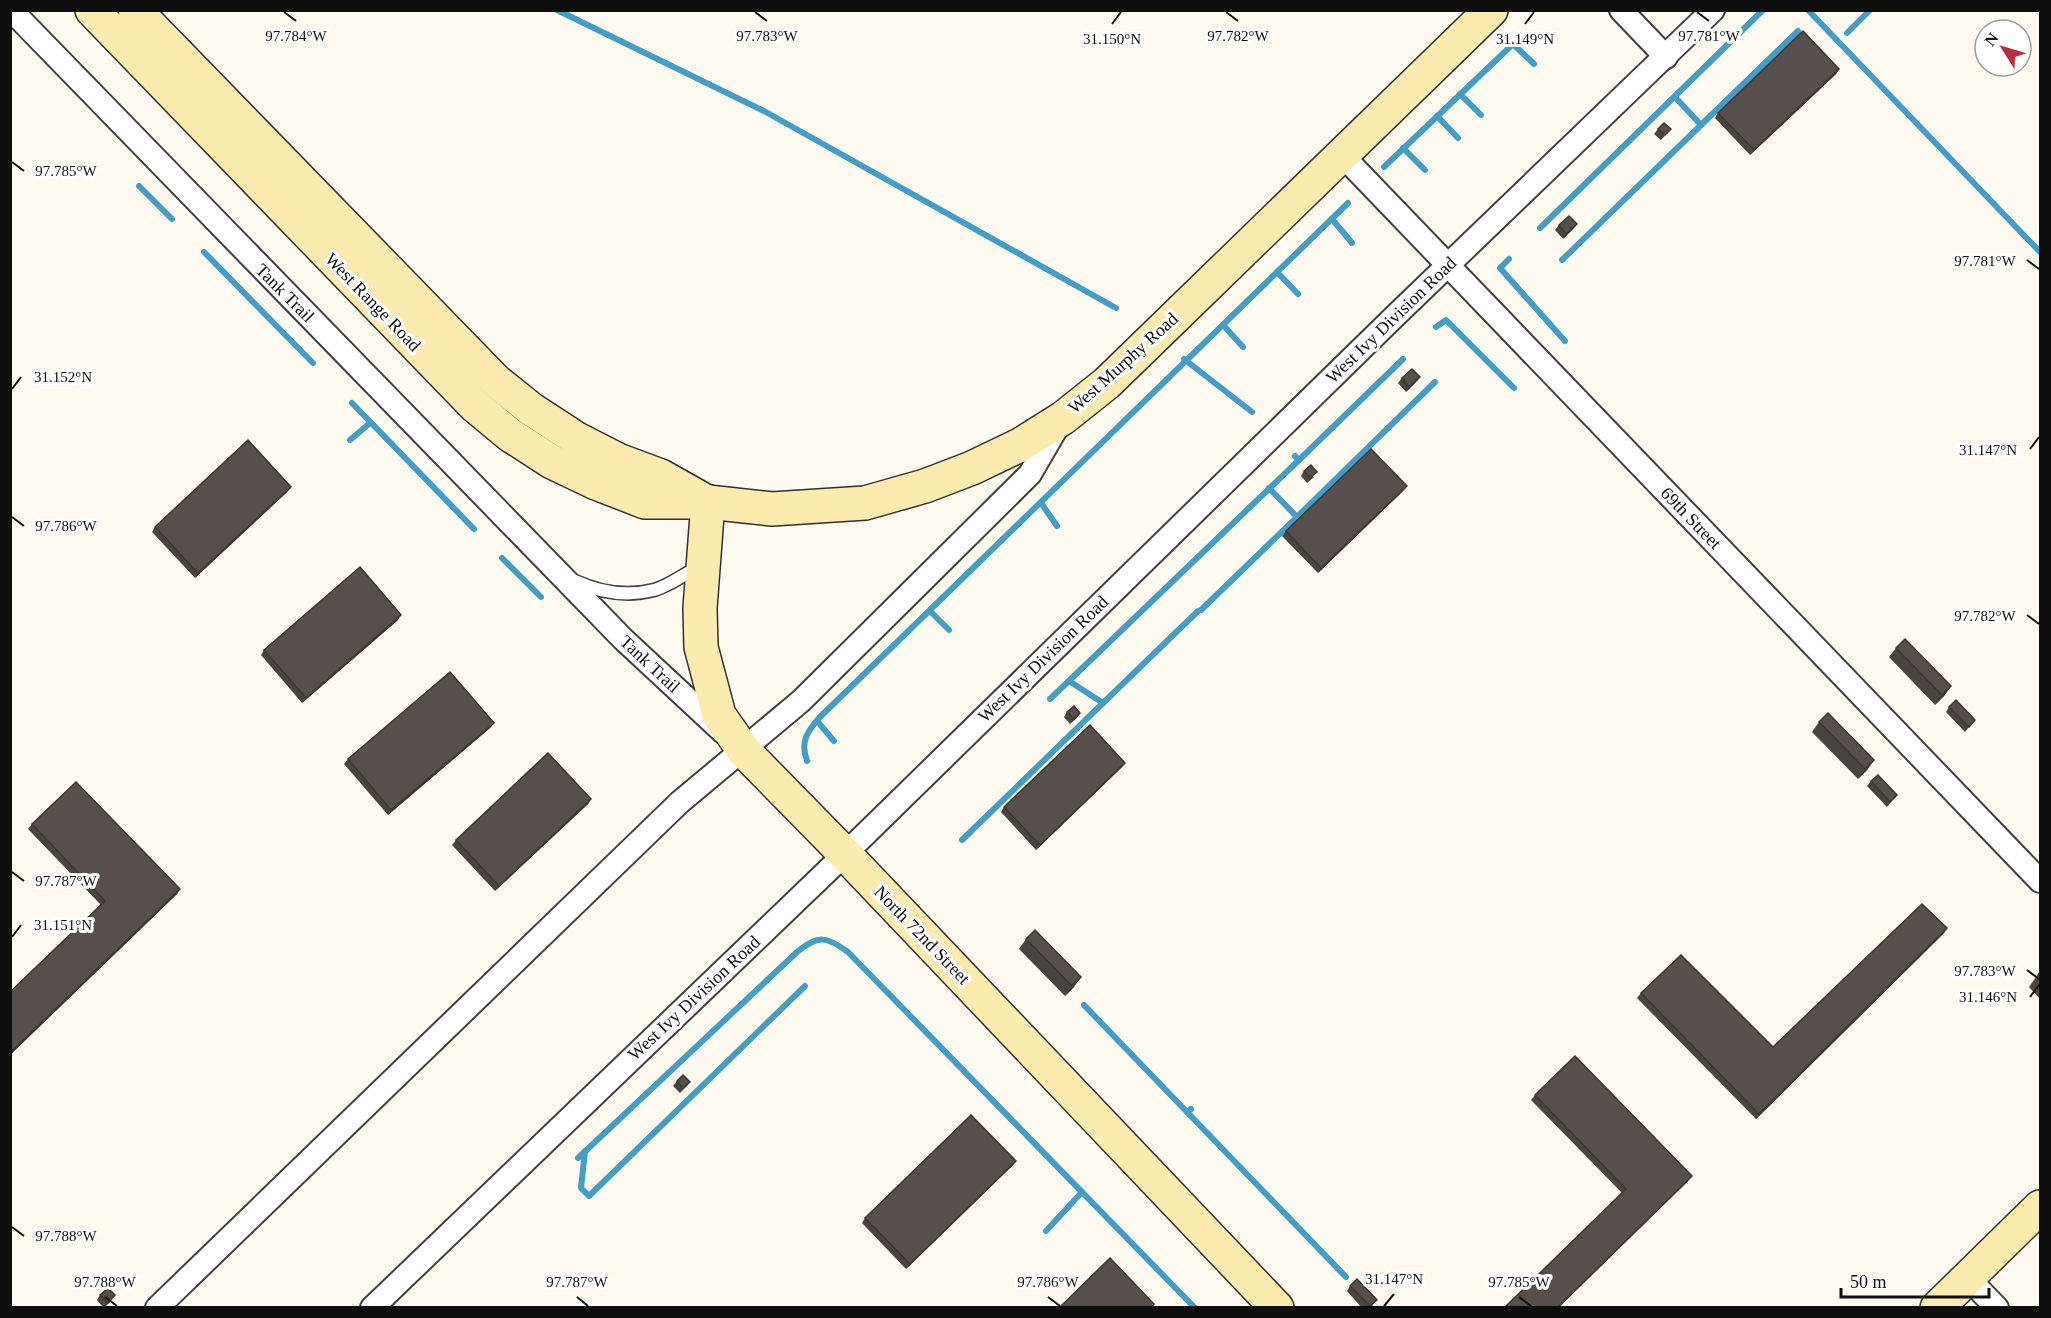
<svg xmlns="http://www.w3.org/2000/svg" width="2051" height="1318" font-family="'Times New Roman',serif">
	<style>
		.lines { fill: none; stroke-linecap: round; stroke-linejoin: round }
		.stream { stroke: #429ec6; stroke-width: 6 }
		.lane-casing { stroke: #414141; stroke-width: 15 }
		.street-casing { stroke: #414141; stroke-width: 26 }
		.secondary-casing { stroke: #303030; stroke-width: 36 }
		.lane { stroke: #fff; stroke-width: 12 }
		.street { stroke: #fff; stroke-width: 22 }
		.secondary { stroke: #fbebaf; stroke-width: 33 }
		.wall { fill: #4a4440 }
		.shaded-wall { fill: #3c3734 }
		.building { fill: #564f4b; stroke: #3c3734; stroke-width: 1.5 }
		.ticks { fill: none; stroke: #0e0e0e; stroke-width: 2 }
		.labels { text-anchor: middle; stroke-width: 6; stroke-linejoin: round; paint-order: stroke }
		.street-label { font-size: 18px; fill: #0e0e0e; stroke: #fff }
		.ticks-label { font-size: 15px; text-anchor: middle; fill: #0e0e0e; stroke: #fff; stroke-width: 6; stroke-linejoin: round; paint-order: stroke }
	</style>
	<rect width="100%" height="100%" fill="#fefaf0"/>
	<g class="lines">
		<!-- stream -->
		<g class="stream">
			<polyline points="557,10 764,111 1116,308"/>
			<polyline points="1808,10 2040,252"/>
			<polyline points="1847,33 1870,10"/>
			<polyline points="1460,94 1481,115"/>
			<polyline points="1437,116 1458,138"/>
			<polyline points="1701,125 1798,31"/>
			<polyline points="1403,148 1425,170"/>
			<polyline points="1384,167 1513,44 1534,64"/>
			<polyline points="139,186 172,219"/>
			<polyline points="1332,219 1352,243"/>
			<polyline points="1540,228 1763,10"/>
			<polyline points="204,252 313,363"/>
			<polyline points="1509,259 1500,268 1565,341"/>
			<polyline points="1562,260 1701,125 1675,97"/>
			<polyline points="1277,272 1298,294"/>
			<polyline points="1223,325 1243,347"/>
			<polyline points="1436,327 1446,320 1514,388"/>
			<polyline points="1184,359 1252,412"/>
			<polyline points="352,403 474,529"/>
			<polyline points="350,440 370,423"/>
			<polyline points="1295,456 1299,460 1403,359"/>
			<polyline points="1041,503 1057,526"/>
			<polyline points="1297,517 1435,382"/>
			<polyline points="502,558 541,597"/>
			<polyline points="1201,610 1297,517 1269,488"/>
			<polyline points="930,611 949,630"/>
			<polyline points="1050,699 1299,460"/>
			<polyline points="1103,703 1198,611"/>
			<polyline points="817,721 834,741"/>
			<path d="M807,761c-7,-19 0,-29 12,-43l529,-515"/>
			<polyline points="962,840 1103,703 1069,681"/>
			<polyline points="1084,1005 1187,1112 1191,1109"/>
			<polyline points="1187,1112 1346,1277"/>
			<polyline points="585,1151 581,1188 589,1196 805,986"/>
			<path d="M578,1158l219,-206c21,-17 29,-16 51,0l347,356"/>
			<polyline points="1046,1231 1082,1192"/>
		</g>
		<defs>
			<path id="lane" d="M575,581c24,11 52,16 79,9 15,-4 32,-17 46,-24"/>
			<g id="street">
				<polyline points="11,10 623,639 723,732"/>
				<polyline points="1621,10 1666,57"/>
				<polyline points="1342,155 2040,881"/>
				<polyline points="1968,1278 1997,1308"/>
				<polyline points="157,1308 680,802 801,701 1030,474 1059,424"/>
				<polyline points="372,1308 845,854 1394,317 1713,10"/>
			</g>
			<g id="secondary">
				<polyline points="92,10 475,406 510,435 552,462 596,483 645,502 708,502 772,509 865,503 925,486 972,468 1020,445 1063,418 1107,383 1491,10"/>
				<polyline points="135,10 496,381 531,409 577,439 618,460 661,476 707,502"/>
				<polyline points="708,502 700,608 701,647 719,715 744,751 845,854 1277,1308"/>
				<polyline points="1937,1308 2040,1207"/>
			</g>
		</defs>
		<!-- lane casing -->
		<use href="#lane" class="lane-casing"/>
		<!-- street casing -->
		<use href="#street" class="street-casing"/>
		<!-- secondary casing -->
		<use href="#secondary" class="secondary-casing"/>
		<!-- lane -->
		<use href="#lane" class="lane"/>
		<!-- street -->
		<use href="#street" class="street"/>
		<!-- secondary -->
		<use href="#secondary" class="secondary"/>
	</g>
	<!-- wall -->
	<g class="wall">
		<polygon points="1839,69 1836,74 1750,155 1715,118 1718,113"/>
		<polygon points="1658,129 1671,129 1661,140 1654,134"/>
		<polygon points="1577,224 1573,229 1563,239 1555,230 1559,225"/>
		<polygon points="1420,377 1416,382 1406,392 1398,383 1402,378"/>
		<polygon points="1304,471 1314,477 1307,483 1301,476"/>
		<polygon points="1403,491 1318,573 1282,536 1286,531"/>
		<polygon points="287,492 195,578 152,532 155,527"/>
		<polygon points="398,620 302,703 261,655 264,650"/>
		<polygon points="1896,648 1951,686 1944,696 1935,705 1889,657"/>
		<polygon points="1949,707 1975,720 1965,732 1946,712"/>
		<polygon points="1067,712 1080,713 1077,718 1070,724 1064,717"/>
		<polygon points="1819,722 1874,760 1867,770 1858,779 1812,732"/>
		<polygon points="494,723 490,728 388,815 344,764 348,759"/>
		<polygon points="1125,763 1121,768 1036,850 1001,812 1004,807"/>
		<polygon points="1871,781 1897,795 1887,807 1867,786"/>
		<polygon points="591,799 588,804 495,891 452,845 456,840"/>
		<polygon points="32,824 180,889 177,894 10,1055 10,992 101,905 28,829"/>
		<polygon points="1947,928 1944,933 1756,1119 1637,998 1641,993 1773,1047"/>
		<polygon points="1026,939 1074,987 1065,996 1019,949"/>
		<polygon points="2040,971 2040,999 2029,987"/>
		<polygon points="677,1081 690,1082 686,1087 680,1093 673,1086"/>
		<polygon points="1535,1095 1688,1181 1558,1308 1504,1308 1622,1193 1531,1100"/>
		<polygon points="1016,1161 1012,1166 906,1269 862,1223 865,1218"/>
		<polygon points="1350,1286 1373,1305 1370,1308 1362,1308 1347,1291"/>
		<polygon points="100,1295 112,1300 104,1308 97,1300"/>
	</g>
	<!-- shaded-wall -->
	<g class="shaded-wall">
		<polygon points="1839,69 1836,74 1750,155 1754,150"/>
		<polygon points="1577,224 1573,229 1563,239 1566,234"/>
		<polygon points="1420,377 1416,382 1406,392 1409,387"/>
		<polygon points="1407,486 1403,491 1318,573 1321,568"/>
		<polygon points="291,487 287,492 195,578 198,573"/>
		<polygon points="401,615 398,620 302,703 306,698"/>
		<polygon points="1951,686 1944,696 1935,705 1942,695"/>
		<polygon points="494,723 490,728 388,815 391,810"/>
		<polygon points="1874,760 1867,770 1858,779 1865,769"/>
		<polygon points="1125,763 1121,768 1036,850 1040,845"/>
		<polygon points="591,799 588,804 495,891 499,886"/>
		<polygon points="180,889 177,894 10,1055 10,1053"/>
		<polygon points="1947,928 1944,933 1756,1119 1759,1114"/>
		<polygon points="1081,977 1074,987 1065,996 1072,986"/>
		<polygon points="1016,1161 1012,1166 906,1269 910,1264"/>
		<polygon points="1692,1176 1688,1181 1558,1308 1557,1308"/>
	</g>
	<!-- building -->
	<g class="building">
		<polygon points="1803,31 1839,69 1754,150 1718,113"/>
		<polygon points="1664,123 1671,129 1665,135 1658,129"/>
		<polygon points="1569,216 1577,224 1566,234 1559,225"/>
		<polygon points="1412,369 1420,377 1409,387 1402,378"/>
		<polygon points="248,440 291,487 198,573 155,527"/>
		<polygon points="1371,449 1407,486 1321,568 1286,531"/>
		<polygon points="1311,465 1317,472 1310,478 1304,471"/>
		<polygon points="360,567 401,615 306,698 264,650"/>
		<polygon points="1905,639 1951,686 1942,695 1896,648"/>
		<polygon points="450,672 494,723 391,810 348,759"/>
		<polygon points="1956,700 1975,720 1969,727 1949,707"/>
		<polygon points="1074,706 1080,713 1074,719 1067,712"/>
		<polygon points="1828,713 1874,760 1865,769 1819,722"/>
		<polygon points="1090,725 1125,763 1040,845 1004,807"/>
		<polygon points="548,753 591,799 499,886 456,840"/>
		<polygon points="1878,775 1897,795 1890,802 1871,781"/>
		<polygon points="76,782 180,889 10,1053 10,992 105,901 32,824"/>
		<polygon points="1922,904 1947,928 1759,1114 1641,993 1681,955 1773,1047"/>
		<polygon points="1035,930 1081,977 1072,986 1026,939"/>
		<polygon points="1575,1056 1692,1176 1557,1308 1504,1308 1626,1189 1535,1095"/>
		<polygon points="683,1075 690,1082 683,1088 677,1081"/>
		<polygon points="971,1115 1016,1161 910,1264 865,1218"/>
		<polygon points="1110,1258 1154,1304 1151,1308 1059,1308"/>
		<polygon points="1357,1279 1377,1300 1370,1306 1350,1286"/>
		<polygon points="108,1288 115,1295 108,1303 100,1295"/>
	</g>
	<!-- ticks -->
	<path class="ticks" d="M284,12l12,9M755,12l12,9M1226,12l12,9M1697,12l12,9M1112,24l9,-12M1525,24l9,-12M12,162l12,9M2027,260l12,9M12,389l9,-12M2030,449l9,-12M12,517l12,9M2027,615l12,9M12,872l12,9M12,937l9,-12M2027,970l12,9M2030,997l9,-12M12,1227l12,9M105,1297l12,9M577,1297l11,9M1048,1297l12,9M1519,1297l12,9M1384,1306l10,-12"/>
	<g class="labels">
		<!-- street labels -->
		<g class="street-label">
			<text transform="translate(285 293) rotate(45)" y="6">Tank Trail</text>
			<text transform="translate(373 302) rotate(46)" y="6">West Range Road</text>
			<text transform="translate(1391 320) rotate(-44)" y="6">West Ivy Division Road</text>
			<text transform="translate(1123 363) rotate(-42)" y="6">West Murphy Road</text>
			<text transform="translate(1691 518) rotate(46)" y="6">69th Street</text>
			<text transform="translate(1043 659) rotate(-44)" y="6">West Ivy Division Road</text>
			<text transform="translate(650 664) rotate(43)" y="6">Tank Trail</text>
			<text transform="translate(922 935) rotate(46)" y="6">North 72nd Street</text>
			<text transform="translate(694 998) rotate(-43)" y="6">West Ivy Division Road</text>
		</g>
	</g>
	<g class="ticks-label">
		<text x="296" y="41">97.784°W</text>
		<text x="767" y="41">97.783°W</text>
		<text x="1238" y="41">97.782°W</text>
		<text x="1709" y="41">97.781°W</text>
		<text x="1112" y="44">31.150°N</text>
		<text x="1525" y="44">31.149°N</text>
		<text x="66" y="176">97.785°W</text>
		<text x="1985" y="266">97.781°W</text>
		<text x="63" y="382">31.152°N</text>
		<text x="1988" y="455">31.147°N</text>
		<text x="66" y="531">97.786°W</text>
		<text x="1985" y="621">97.782°W</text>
		<text x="66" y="886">97.787°W</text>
		<text x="63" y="930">31.151°N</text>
		<text x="1985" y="976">97.783°W</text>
		<text x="1988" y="1002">31.146°N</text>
		<text x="66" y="1241">97.788°W</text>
		<text x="1394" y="1284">31.147°N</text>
		<text x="105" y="1287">97.788°W</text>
		<text x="577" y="1287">97.787°W</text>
		<text x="1048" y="1287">97.786°W</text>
		<text x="1519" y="1287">97.785°W</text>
	</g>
	<!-- border -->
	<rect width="2051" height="1318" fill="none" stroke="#0e0e0e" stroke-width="24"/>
	<!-- north arrow -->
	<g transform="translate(2003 48) rotate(307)"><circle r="28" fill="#ffffff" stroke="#9f9f9f" stroke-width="1.5"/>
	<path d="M0-4.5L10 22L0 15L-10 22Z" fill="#b82d41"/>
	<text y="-9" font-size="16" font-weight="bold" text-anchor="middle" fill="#0e0e0e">N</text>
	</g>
	<!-- scale -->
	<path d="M1841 1288v9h148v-9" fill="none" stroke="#0e0e0e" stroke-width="3"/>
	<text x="1850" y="1288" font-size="18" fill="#0e0e0e" stroke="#ffffff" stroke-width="4.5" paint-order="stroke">50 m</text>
</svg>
